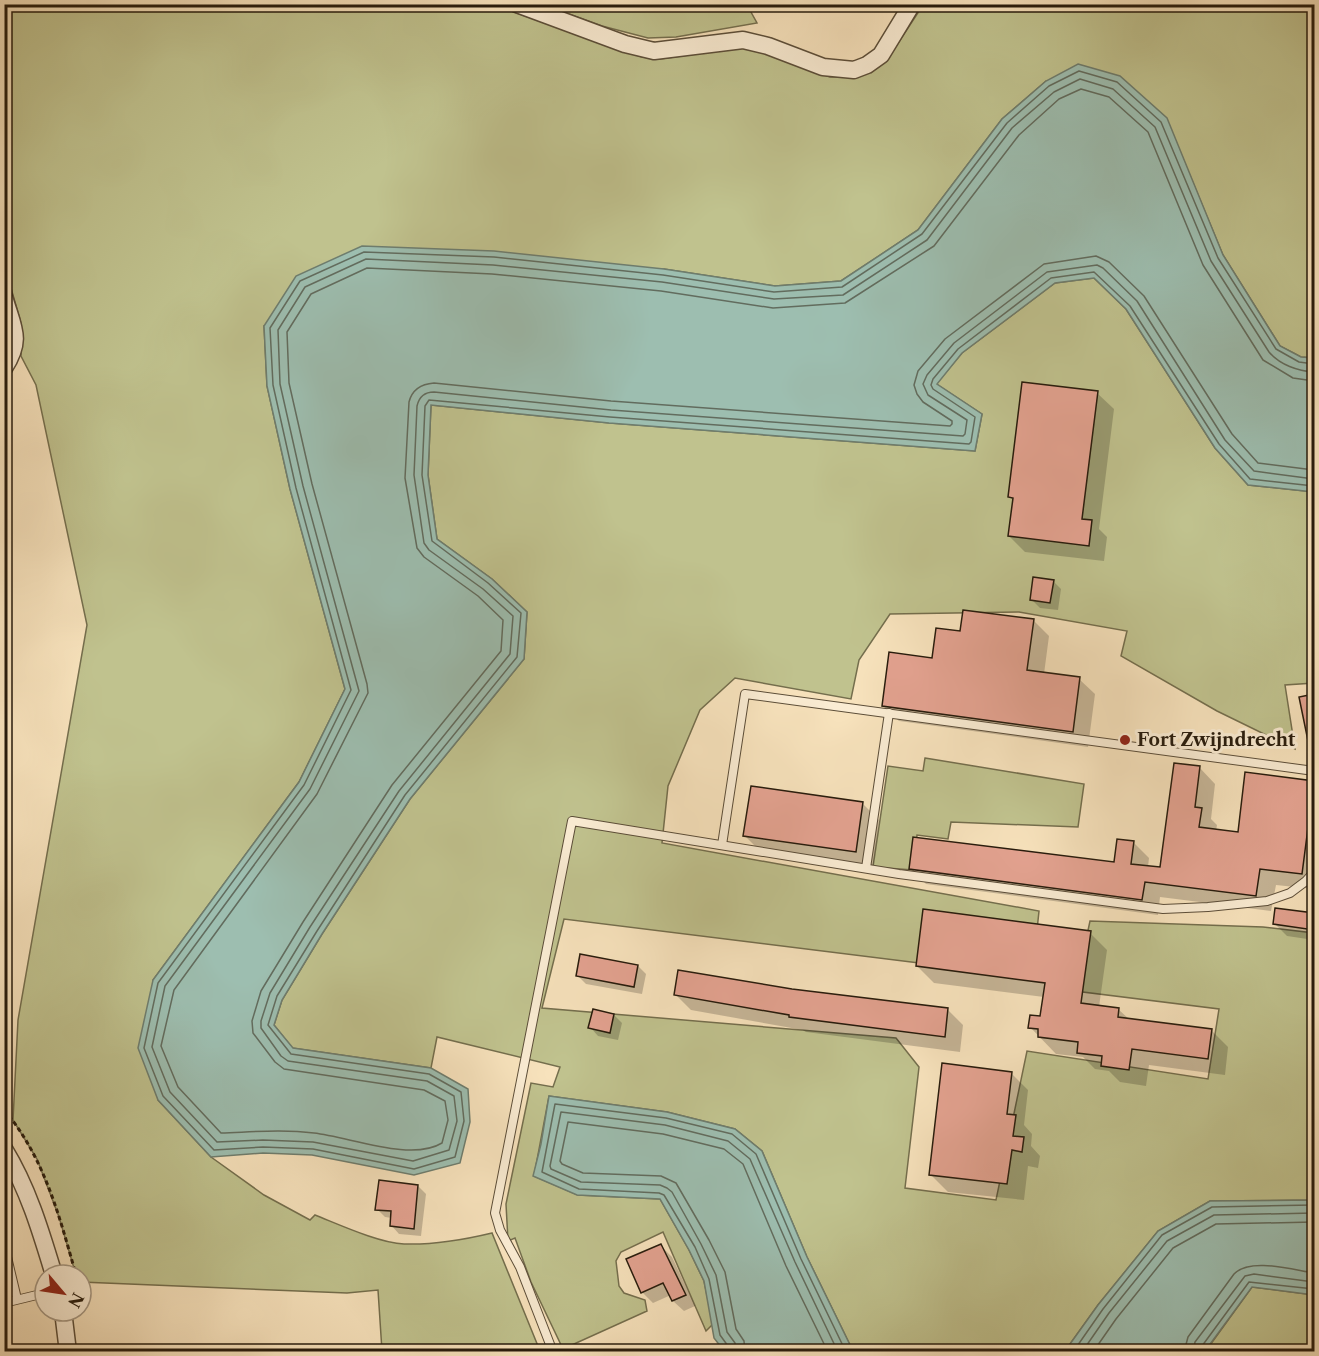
<svg xmlns="http://www.w3.org/2000/svg" width="1319" height="1356" font-family="'Libre Caslon Text',serif">
	<style>
		.green { fill: #c0c28e; stroke: #746e4d; stroke-width: 1.5 }
		.water { fill: #9dbeb0; stroke: #6e7d6e; stroke-width: 1.5 }
		.shadow { fill: #0003 }
		.lines { fill: none; stroke-linecap: round; stroke-linejoin: round }
		.shore { stroke: #626c5e; stroke-width: 1.5 }
		.building { fill: #e3a290; stroke: #271b0c; stroke-width: 1.5 }
		.lane-casing { stroke: #5b4d38; stroke-width: 10 }
		.street-casing { stroke: #5b4d38; stroke-width: 19 }
		.path { stroke: #271b0c; stroke-width: 3; stroke-dasharray: 4.5 3; stroke-linecap: butt }
		.lane { stroke: #faecd3; stroke-width: 8 }
		.street { stroke: #faecd3; stroke-width: 16 }
		.poi-dot { fill: #8f2418; stroke: #faecd3; stroke-width: 2 }
		.labels { text-anchor: middle; stroke-width: 6; stroke-linejoin: round; paint-order: stroke }
		.poi-label { font-size: 18px; font-weight: bold; fill: #271b0c; stroke: #faecd3; text-anchor: start }
	</style>
	<rect width="100%" height="100%" fill="#f7e2bc"/>
	<filter id="stains"><feTurbulence type="fractalNoise" baseFrequency=".00333" numOctaves="4"/><feColorMatrix values="0 0 0 0 .2 0 0 0 0 .09 0 0 0 0 .02 0 0 0 .5 -.17"/></filter>
	<radialGradient id="worn" r=".72"><stop offset=".6" stop-color="#630" stop-opacity="0"/><stop offset="1" stop-color="#630" stop-opacity=".3"/></radialGradient>
	<!-- green -->
	<g class="green">
		<path d="M4,5h490l148,52 18,2 87,-12 83,30h20l41,-23 32,-49h391v353l-13,-1 -21,-11 -57,-91 -57,-137 -120,-37 -44,38 -84,111 -77,51 -66,5 -111,-17 -400,57 3,60 23,103 55,200 -46,93 -146,198 5,120 53,57 53,38 46,25 5,-5c23,9 64,28 89,29 30,1 59,-4 88,-11l48,118h-158l-4,-61 -31,3 -266,-11v-7h-5l-17,-58 -22,-58 -24,-39 5,-100 69,-395 -51,-240 -15,-29v-33l-16,-56z"/>
		<polygon points="544,5 747,5 757,23 676,37 648,38 602,26"/>
		<polygon points="1094,278 1126,309 1215,448 1248,485 1314,492 1314,683 1285,685 1295,749 1217,711 1121,656 1127,631 1019,612 890,614 859,660 851,699 735,678 700,710 668,786 662,843 1039,911 1032,977 564,919 542,1008 896,1038 919,1067 905,1188 996,1200 1027,1051 1208,1079 1219,1009 1075,991 1090,921 1263,927 1314,933 1314,1200 1210,1201 1158,1231 1098,1305 1065,1351 853,1351 807,1257 762,1151 735,1129 667,1112 549,1096 534,1176 578,1195 660,1199 689,1250 704,1281 713,1324 706,1331 663,1232 621,1252 616,1261 619,1286 624,1293 645,1300 647,1311 563,1349 531,1282 515,1238 508,1241 506,1204 531,1083 553,1087 560,1067 437,1037 431,1068 292,1048 274,1025 282,1000 322,934 410,799 524,659 527,612 492,579 437,539 428,475 431,405 610,423 975,451 982,414 936,384 962,353 1055,283"/>
		<polygon points="925,758 1084,784 1078,827 951,822 948,839 917,835 913,870 873,867 888,766 923,771"/>
		<polygon points="1252,1287 1314,1295 1314,1351 1205,1352"/>
	</g>
	<!-- water -->
	<g class="water">
		<polygon points="1078,64 1120,76 1167,118 1223,255 1280,346 1301,357 1314,358 1314,492 1248,485 1215,448 1126,309 1094,278 1055,283 962,353 937,384 982,414 975,451 609,423 431,405 428,475 437,539 492,579 527,612 524,659 410,799 322,934 282,1000 274,1025 293,1048 431,1068 468,1089 470,1122 460,1163 414,1175 312,1155 263,1153 211,1157 158,1100 138,1048 153,980 299,782 345,689 290,489 267,386 264,326 296,276 362,246 494,251 664,269 775,286 841,281 918,230 1002,119 1046,81"/>
		<polygon points="549,1096 667,1112 735,1129 762,1151 807,1257 853,1351 724,1351 714,1338 704,1281 689,1250 660,1199 577,1195 533,1176 541,1144"/>
		<polygon points="1314,1200 1314,1295 1252,1287 1205,1351 1065,1351 1098,1305 1158,1231 1210,1201"/>
	</g>
	<!-- shadow -->
	<g class="shadow">
		<polygon points="1097,393 1114,409 1099,529 1107,537 1104,561 1025,552 1009,536 1014,501 1010,497"/>
		<polygon points="1053,581 1061,589 1058,610 1040,608 1032,600"/>
		<polygon points="1033,620 1049,636 1044,674 1079,679 1095,694 1088,747 899,721 883,706 933,659"/>
		<polygon points="1314,695 1314,741 1308,735 1300,698"/>
		<polygon points="1199,767 1215,784 1211,819 1217,825 1216,831 1239,834 1313,782 1314,783 1314,889 1276,885 1271,911 1160,897 1158,915 926,884 910,868 1115,864 1133,842 1149,858 1148,867 1161,869"/>
		<polygon points="862,803 879,820 873,868 762,853 745,836"/>
		<polygon points="1276,909 1314,914 1314,940 1287,936 1274,923"/>
		<polygon points="1090,933 1107,950 1099,1007 1118,1009 1130,1020 1211,1030 1228,1047 1225,1075 1149,1065 1146,1086 1120,1082 1109,1071 1095,1069 1083,1057 1056,1054 1030,1027 1041,1018 1044,997 934,983 917,966"/>
		<polygon points="638,966 646,974 642,994 586,984 578,976"/>
		<polygon points="792,990 947,1009 963,1025 960,1052 806,1032 803,1030 691,1010 676,995"/>
		<polygon points="614,1015 622,1023 618,1040 598,1036 590,1027"/>
		<polygon points="1012,1074 1028,1090 1024,1125 1032,1134 1031,1146 1040,1156 1038,1168 1028,1166 1024,1200 948,1192 931,1175"/>
		<polygon points="418,1186 426,1194 421,1236 399,1234 391,1225 392,1218 385,1217 377,1209"/>
		<polygon points="661,1246 672,1257 695,1306 684,1311 673,1301 671,1295 653,1303 642,1292"/>
		<polygon points="4,1272 8,1275 7,1285 11,1292 11,1299 4,1301"/>
	</g>
	<g class="lines">
		<!-- shore -->
		<g class="shore">
			<polyline points="1314,364 1299,362 1276,349 1218,258 1161,122 1117,82 1079,71 1049,86 1007,123 922,234 842,287 774,292 663,275 494,257 364,252 300,281 270,328 273,385 296,488 351,690 304,785 158,983 144,1048 163,1096 214,1150 263,1147 313,1149 414,1169 455,1157 464,1121 461,1092 429,1074 291,1054 268,1025 277,996 317,931 405,795 517,657 521,613 488,583 432,541 422,475 425,406 429,400 610,417 969,444 971,442 975,417 933,389 931,385 933,379 958,349 1051,278 1094,272 1130,306 1219,444 1250,479 1314,486"/>
			<path d="M1314,372c-16,-1 -34,-7 -45,-20l-58,-91 -56,-134 -42,-38 -33,-10 -26,13 -42,36 -85,112 -84,55 -69,4 -112,-17 -169,-17 -127,-6 -61,28 -27,43 2,54 23,102 56,205 -49,98 -145,197 -13,61 18,45 47,50 46,-2 50,2 100,19 36,-11 8,-29 -3,-25 -27,-15 -139,-20 -7,-5 -20,-28v-7l9,-28 40,-66 89,-136 111,-137 3,-38 -30,-27 -54,-39 -5,-7 -10,-68 3,-69c2,-9 8,-14 17,-14l177,18 352,26 2,-2 2,-14 -39,-25 -5,-11 4,-9 27,-32 93,-71 50,-7 6,3 34,33 88,139 29,31 60,8"/>
			<path d="M1314,381l-21,-3 -30,-18 -60,-95 -55,-133 -39,-35 -28,-8 -22,10 -40,36 -85,111 -89,57 -72,5 -112,-17 -169,-17 -125,-6 -56,26 -24,38 2,51 23,101 55,200 1,9 -51,101 -143,196 -13,56 17,41 43,46c31,-1 62,-4 93,0 36,4 97,29 128,10l6,-23 -3,-19 -21,-11 -140,-21 -9,-7 -22,-29 -1,-12 9,-30 42,-69 89,-137 109,-134 2,-31 -25,-24 -54,-39 -7,-9 -12,-70 4,-76c3,-12 12,-18 25,-19l177,18 339,25 2,-2v-3l-29,-19 -6,-8 -3,-9 4,-14 27,-32 99,-75 52,-8 13,6 35,34 88,138 26,29 56,7"/>
			<polyline points="729,1352 728,1346 720,1335 709,1279 695,1247 664,1195 659,1193 579,1189 542,1172 555,1104 666,1118 732,1134 756,1154 801,1259 846,1352"/>
			<polyline points="736,1352 735,1343 727,1332 716,1275 701,1244 672,1192 667,1188 660,1185 581,1182 551,1169 550,1166 561,1112 665,1125 728,1141 750,1159 795,1262 838,1352"/>
			<polyline points="745,1352 744,1341 736,1329 725,1272 709,1240 676,1183 661,1176 583,1173 562,1164 560,1161 568,1122 663,1134 724,1149 743,1164 786,1266 828,1352"/>
			<polyline points="1073,1352 1103,1309 1162,1235 1212,1207 1314,1205"/>
			<polyline points="1082,1352 1109,1313 1167,1241 1214,1215 1314,1213"/>
			<polyline points="1093,1352 1116,1319 1173,1248 1216,1224 1314,1222"/>
			<path d="M1184,1352l4,-15 46,-63c16,-17 59,-4 80,-1"/>
			<polyline points="1193,1352 1195,1342 1245,1276 1254,1274 1314,1282"/>
			<polyline points="1201,1352 1202,1346 1249,1282 1314,1289"/>
		</g>
	</g>
	<!-- building -->
	<g class="building">
		<polygon points="1022,382 1098,391 1082,519 1092,520 1089,546 1008,536 1013,498 1008,497"/>
		<polygon points="1033,577 1054,580 1050,603 1030,600"/>
		<polygon points="963,610 1034,619 1027,670 1080,677 1073,732 882,706 889,652 932,658 936,628 960,631"/>
		<polygon points="1314,694 1314,741 1308,741 1299,697"/>
		<polygon points="1174,763 1200,766 1195,807 1202,808 1199,827 1238,832 1245,772 1314,781 1302,874 1260,869 1256,896 1145,882 1142,900 909,869 913,837 1114,862 1117,839 1134,841 1131,864 1160,867"/>
		<polygon points="751,786 863,802 856,852 743,836"/>
		<polygon points="1275,908 1314,913 1314,930 1273,924"/>
		<polygon points="923,909 1091,931 1081,1003 1119,1008 1118,1017 1212,1029 1208,1059 1132,1049 1129,1070 1101,1066 1102,1056 1077,1053 1078,1042 1038,1037 1038,1029 1028,1028 1030,1015 1040,1016 1045,983 916,966"/>
		<polygon points="580,954 638,965 634,987 576,976"/>
		<polygon points="678,970 792,989 948,1008 945,1037 789,1017 789,1015 674,995"/>
		<polygon points="593,1009 614,1014 610,1033 588,1028"/>
		<polygon points="942,1063 1012,1072 1007,1114 1016,1115 1013,1136 1024,1137 1022,1152 1012,1150 1007,1184 929,1175"/>
		<polygon points="379,1180 418,1185 414,1229 390,1226 391,1211 375,1210"/>
		<polygon points="661,1244 686,1295 672,1301 663,1283 641,1293 626,1259"/>
	</g>
	<g class="lines">
		<defs>
			<g id="lane">
				<polyline points="722,845 745,694 1314,771"/>
				<polyline points="866,868 889,713"/>
				<polyline points="4,1253 7,1257 17,1299"/>
				<polyline points="4,1303 45,1293"/>
				<polyline points="553,1352 520,1267 500,1230 495,1213 572,821 899,874 1163,909 1208,907 1267,901 1290,893 1306,881 1314,872"/>
			</g>
			<g id="street">
				<polyline points="517,4 625,44 654,51 743,40 768,46 823,67 854,70 867,65 881,55 912,4"/>
				<path d="M4,297c9,31 19,42 0,71"/>
				<path d="M4,1149c24,39 37,83 50,126"/>
				<polyline points="63,1311 68,1352"/>
			</g>
		</defs>
		<!-- lane casing -->
		<use href="#lane" class="lane-casing"/>
		<!-- street casing -->
		<use href="#street" class="street-casing"/>
		<!-- path -->
		<path class="path" d="M4,1110c40,46 56,108 72,165"/>
		<!-- lane -->
		<use href="#lane" class="lane"/>
		<!-- street -->
		<use href="#street" class="street"/>
	</g>
	<!-- markers -->
	<circle class="poi-dot" cx="1125" cy="740" r="6"/>
	<g class="labels">
		<!-- poi labels -->
		<g class="poi-label">
			<text x="1137" y="746">Fort Zwijndrecht</text>
		</g>
	</g>
	<!-- margin -->
	<rect width="1319" height="1356" fill="none" stroke="#f7e2bc" stroke-width="24"/>
	<rect x="6" y="6" width="1307" height="1344" fill="none" stroke="#271b0c" stroke-width="3"/>
	<rect x="12" y="12" width="1295" height="1332" fill="none" stroke="#271b0c" stroke-width="1.5"/>
	<!-- north arrow -->
	<g transform="translate(63 1293) rotate(119)"><circle r="28" fill="#faecd3" stroke="#a69883" stroke-width="1.5"/>
	<path d="M0-4.5L10 22L0 15L-10 22Z" fill="#8f2418"/>
	<text y="-9" font-size="16" font-weight="bold" text-anchor="middle" fill="#271b0c">N</text>
	</g>
	<rect width="100%" height="100%" filter="url(#stains)"/>
	<rect width="100%" height="100%" fill="url(#worn)"/>
</svg>
